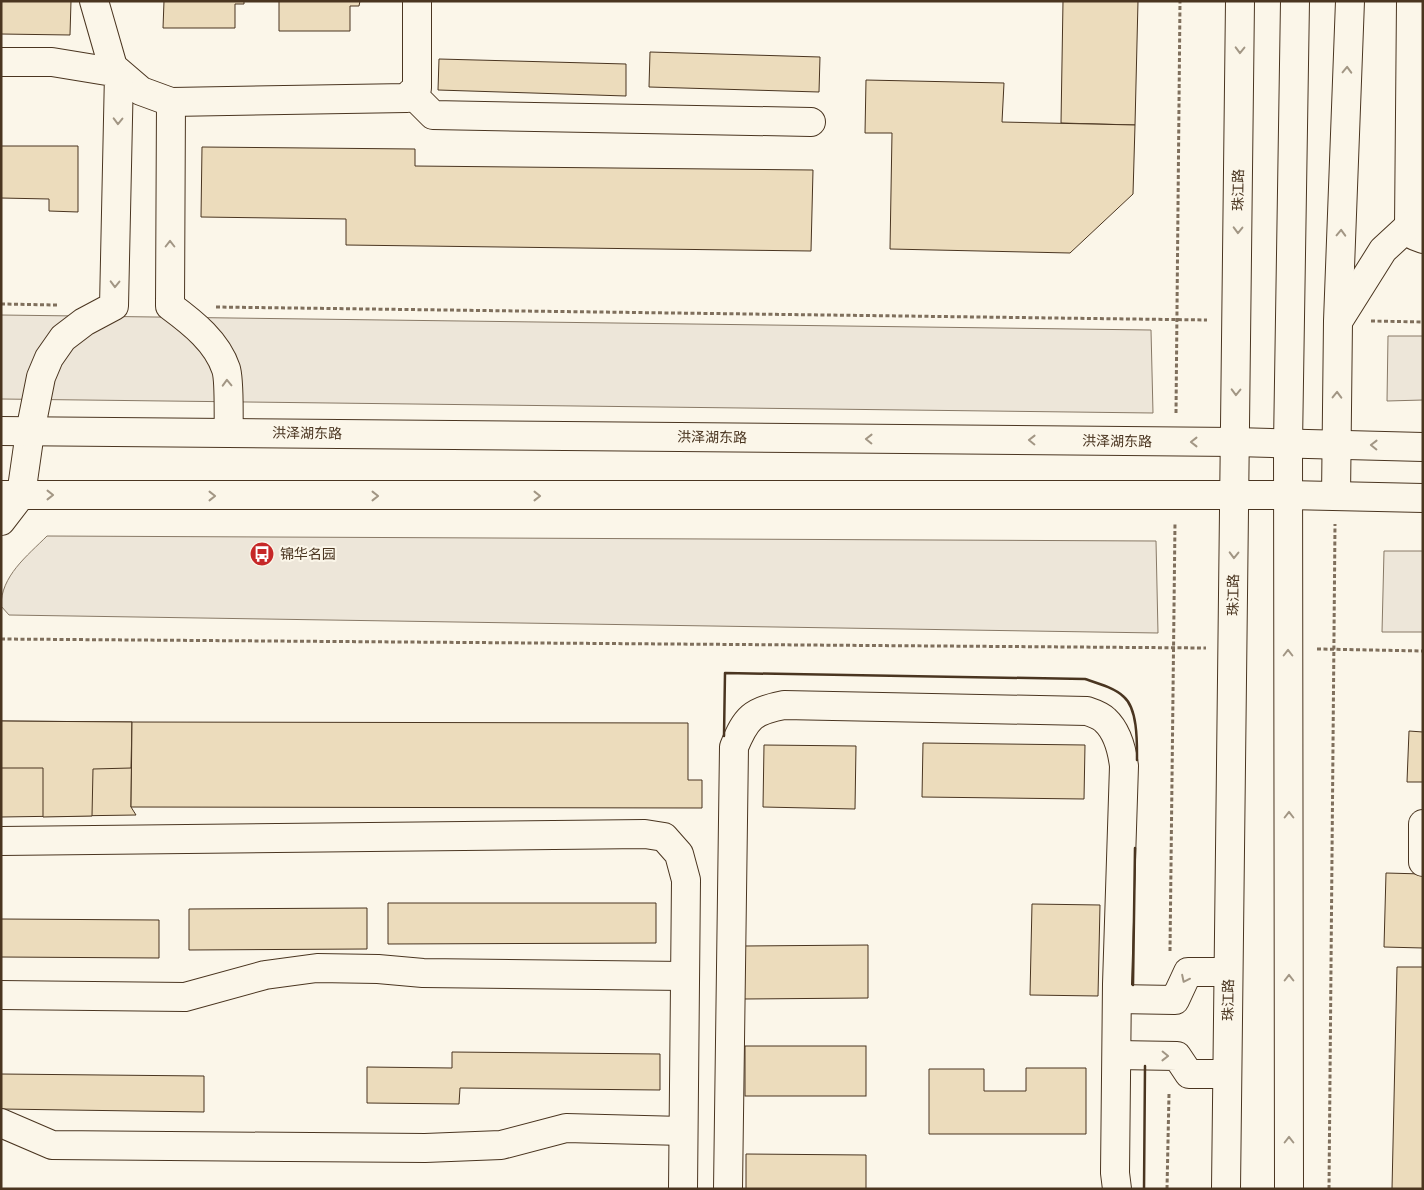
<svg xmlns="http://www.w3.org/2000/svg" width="1424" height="1190" font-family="'PT Sans','Noto Sans SC',sans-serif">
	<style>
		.green { fill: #ede6d9; stroke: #887966 }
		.building { fill: #ecdcbc; stroke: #4a3520 }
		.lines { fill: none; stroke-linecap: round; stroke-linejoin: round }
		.minor-casing { stroke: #4a3520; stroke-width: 30 }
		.major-casing { stroke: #4a3520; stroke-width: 30 }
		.path { stroke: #7f6f5c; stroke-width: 3; stroke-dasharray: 4 2.5; stroke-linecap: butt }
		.minor { stroke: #fbf6e9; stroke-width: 28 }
		.major { stroke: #fbf6e9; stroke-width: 28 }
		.wall { stroke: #4a3520; stroke-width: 2.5 }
		.oneway { stroke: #a29684 }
		.labels { text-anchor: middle; stroke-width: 4; stroke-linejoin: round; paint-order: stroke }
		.street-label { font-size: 14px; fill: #4a3520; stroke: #fbf6e9 }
		.poi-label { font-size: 14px; fill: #4a3520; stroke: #fbf6e9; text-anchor: start }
	</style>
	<rect width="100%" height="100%" fill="#fbf6e9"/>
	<!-- green -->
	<g class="green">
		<polygon points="1,315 1151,330 1153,413 1,399"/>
		<polygon points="1388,336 1423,336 1423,400 1387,401"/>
		<path d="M47,536l1109,5 2,92 -1149,-18 -8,-9c0,-30 26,-50 46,-70z"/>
		<polygon points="1384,551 1423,551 1423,632 1382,632"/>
	</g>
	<!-- building -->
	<g class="building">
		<polygon points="1,1 71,1 70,35 1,34"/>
		<polygon points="164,1 244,1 244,4 235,4 235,28 163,28"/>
		<polygon points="279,1 360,1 359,6 350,6 350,31 279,31"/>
		<polygon points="1063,1 1138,1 1135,125 1061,123"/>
		<polygon points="650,52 820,57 819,92 649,87"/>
		<polygon points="439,59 626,64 626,96 438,90"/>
		<polygon points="866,80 1004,83 1002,122 1135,125 1133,194 1070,253 890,249 892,133 865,133"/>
		<polygon points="1,146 78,146 78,212 49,211 49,199 1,198"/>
		<polygon points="202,147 415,149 415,166 813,170 811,251 346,245 346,219 201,217"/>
		<polygon points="1,721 132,722 131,807 136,815 1,817"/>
		<polygon points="1,721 132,722 131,768 93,769 92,816 43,817 43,768 1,768"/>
		<polygon points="132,722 688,723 688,780 702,780 702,808 131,807"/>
		<polygon points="1409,731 1423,732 1423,782 1407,782"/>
		<polygon points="923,743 1085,745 1084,799 922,797"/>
		<polygon points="764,745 856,746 855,809 763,807"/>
		<polygon points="1386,873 1423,874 1423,948 1384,947"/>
		<polygon points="388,903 656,903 656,943 388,944"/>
		<polygon points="1032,904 1100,905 1098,996 1030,995"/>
		<polygon points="367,908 367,949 189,950 189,909"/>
		<polygon points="1,919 159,920 159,958 1,957"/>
		<polygon points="868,945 868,998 744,999 744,946"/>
		<polygon points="1397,967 1423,967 1423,1189 1392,1189"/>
		<rect x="745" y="1046" width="121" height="50"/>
		<polygon points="452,1052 660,1054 660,1090 460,1088 459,1104 367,1103 367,1067 452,1068"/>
		<polygon points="1026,1068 1086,1068 1086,1134 929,1134 929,1069 984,1069 984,1091 1026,1091"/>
		<polygon points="1,1074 204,1076 204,1112 1,1109"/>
		<polygon points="746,1154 866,1155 866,1189 746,1189"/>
	</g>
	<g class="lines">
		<defs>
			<g id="minor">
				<polyline points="94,1 113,67 141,91 171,102 407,98 417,88 417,1"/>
				<polyline points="1411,1 1409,226 1415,236 1423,239"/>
				<polyline points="1,62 52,62 119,73 114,306 84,322 63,338 49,358 41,377 30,432 21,495 1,521"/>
				<polyline points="411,93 433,115 811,122"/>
				<path d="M171,102l-1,204c23,17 47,36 56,63 4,12 2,49 3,63"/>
				<polyline points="1339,320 1383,250 1409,226"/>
				<polyline points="1336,496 1338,321 1350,1"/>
				<polyline points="1423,824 1423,862"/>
				<polyline points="1,841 645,834 664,837 679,854 686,880 683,1189"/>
				<polyline points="1,995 185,997 265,975 317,968 378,969 423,973 685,976"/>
				<polyline points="1117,999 1175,1000 1188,972 1228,972"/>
				<polyline points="1117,1055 1177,1056 1189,1074 1227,1074"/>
				<polyline points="1,1123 52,1145 425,1148 501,1145 566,1128 683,1131"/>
				<path d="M728,1189l6,-442c12,-29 18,-36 50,-42l303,6c6,2 14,5 18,9 13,12 17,30 19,46l-7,218 -2,189 2,16"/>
				<polyline points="1226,1189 1240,1"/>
				<polyline points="1289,1189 1288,444 1295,1"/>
			</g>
			<g id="major">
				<polyline points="1,431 1235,442 1423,447"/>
				<polyline points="1,495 1288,495 1423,498"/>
			</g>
		</defs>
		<!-- minor casing -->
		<use href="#minor" class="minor-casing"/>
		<!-- major casing -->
		<use href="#major" class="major-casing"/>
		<!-- path -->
		<g class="path">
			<polyline points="1,304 57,305"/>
			<polyline points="216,307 1207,320"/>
			<polyline points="1371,321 1423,322"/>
			<polyline points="1176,413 1180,1"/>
			<polyline points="1,639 1206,648"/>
			<polyline points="1317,649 1423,651"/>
			<polyline points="1170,951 1175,522"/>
			<polyline points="1167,1189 1169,1094"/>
			<polyline points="1329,1189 1335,524"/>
		</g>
		<!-- minor -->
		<use href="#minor" class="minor"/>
		<!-- major -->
		<use href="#major" class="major"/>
		<!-- wall -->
		<g class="wall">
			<path d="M724,736l1,-63 360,6c12,4 30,9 39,18 14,12 13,47 13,63"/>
			<polyline points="1133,985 1135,848"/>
			<polyline points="1144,1189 1145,1066"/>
		</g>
	</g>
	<!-- one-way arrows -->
	<defs><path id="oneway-chevron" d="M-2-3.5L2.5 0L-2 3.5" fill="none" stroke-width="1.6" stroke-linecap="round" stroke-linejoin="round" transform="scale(1.25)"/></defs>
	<g class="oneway">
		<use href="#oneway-chevron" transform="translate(1240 50) rotate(91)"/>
		<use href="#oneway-chevron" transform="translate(1347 70) rotate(-88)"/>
		<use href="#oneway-chevron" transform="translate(118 121) rotate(91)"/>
		<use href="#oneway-chevron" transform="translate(1238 230) rotate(91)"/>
		<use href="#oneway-chevron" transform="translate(1341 233) rotate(-88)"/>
		<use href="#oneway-chevron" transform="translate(170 244) rotate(-90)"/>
		<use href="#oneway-chevron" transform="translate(115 284) rotate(91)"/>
		<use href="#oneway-chevron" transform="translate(227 383) rotate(-92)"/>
		<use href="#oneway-chevron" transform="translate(1236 392) rotate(91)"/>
		<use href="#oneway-chevron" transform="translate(1337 395) rotate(-89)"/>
		<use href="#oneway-chevron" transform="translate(869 439) rotate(-179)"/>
		<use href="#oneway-chevron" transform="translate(1032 440) rotate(-179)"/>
		<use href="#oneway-chevron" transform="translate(1194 442) rotate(-180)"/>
		<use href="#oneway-chevron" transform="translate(1374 445) rotate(-179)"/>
		<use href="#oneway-chevron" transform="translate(50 495)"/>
		<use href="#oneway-chevron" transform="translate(212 496)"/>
		<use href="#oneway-chevron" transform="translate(375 496)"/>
		<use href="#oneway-chevron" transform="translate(537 496)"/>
		<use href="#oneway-chevron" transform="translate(1234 555) rotate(91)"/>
		<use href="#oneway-chevron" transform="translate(1288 653) rotate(-90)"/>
		<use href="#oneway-chevron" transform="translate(1289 815) rotate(-90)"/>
		<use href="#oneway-chevron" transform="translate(1289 978) rotate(-90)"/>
		<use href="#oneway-chevron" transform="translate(1185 979) rotate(116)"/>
		<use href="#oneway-chevron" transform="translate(1165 1056) rotate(1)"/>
		<use href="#oneway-chevron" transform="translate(1289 1140) rotate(-90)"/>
	</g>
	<!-- icons -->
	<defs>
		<symbol id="bus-disc" viewBox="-11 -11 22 22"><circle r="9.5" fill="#c62828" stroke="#fbf6e9"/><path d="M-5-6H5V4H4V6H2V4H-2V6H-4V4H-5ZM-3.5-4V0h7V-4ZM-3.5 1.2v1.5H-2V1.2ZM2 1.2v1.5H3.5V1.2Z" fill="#fff"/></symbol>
	</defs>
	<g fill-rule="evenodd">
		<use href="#bus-disc" x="248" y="540" width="28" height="28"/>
	</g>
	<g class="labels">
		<!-- street labels -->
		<g class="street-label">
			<text transform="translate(1238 190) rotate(-89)" y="5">珠江路</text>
			<text transform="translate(307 433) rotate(1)" y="5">洪泽湖东路</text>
			<text transform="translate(712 437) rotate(1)" y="5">洪泽湖东路</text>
			<text transform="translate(1117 441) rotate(1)" y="5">洪泽湖东路</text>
			<text transform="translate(1233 595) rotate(-89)" y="5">珠江路</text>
			<text transform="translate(1228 1000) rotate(-89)" y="5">珠江路</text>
		</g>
		<!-- poi labels -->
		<g class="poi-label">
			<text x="280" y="559">锦华名园</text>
		</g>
	</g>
	<!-- border -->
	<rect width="1424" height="1190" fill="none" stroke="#4a3520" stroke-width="5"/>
</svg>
